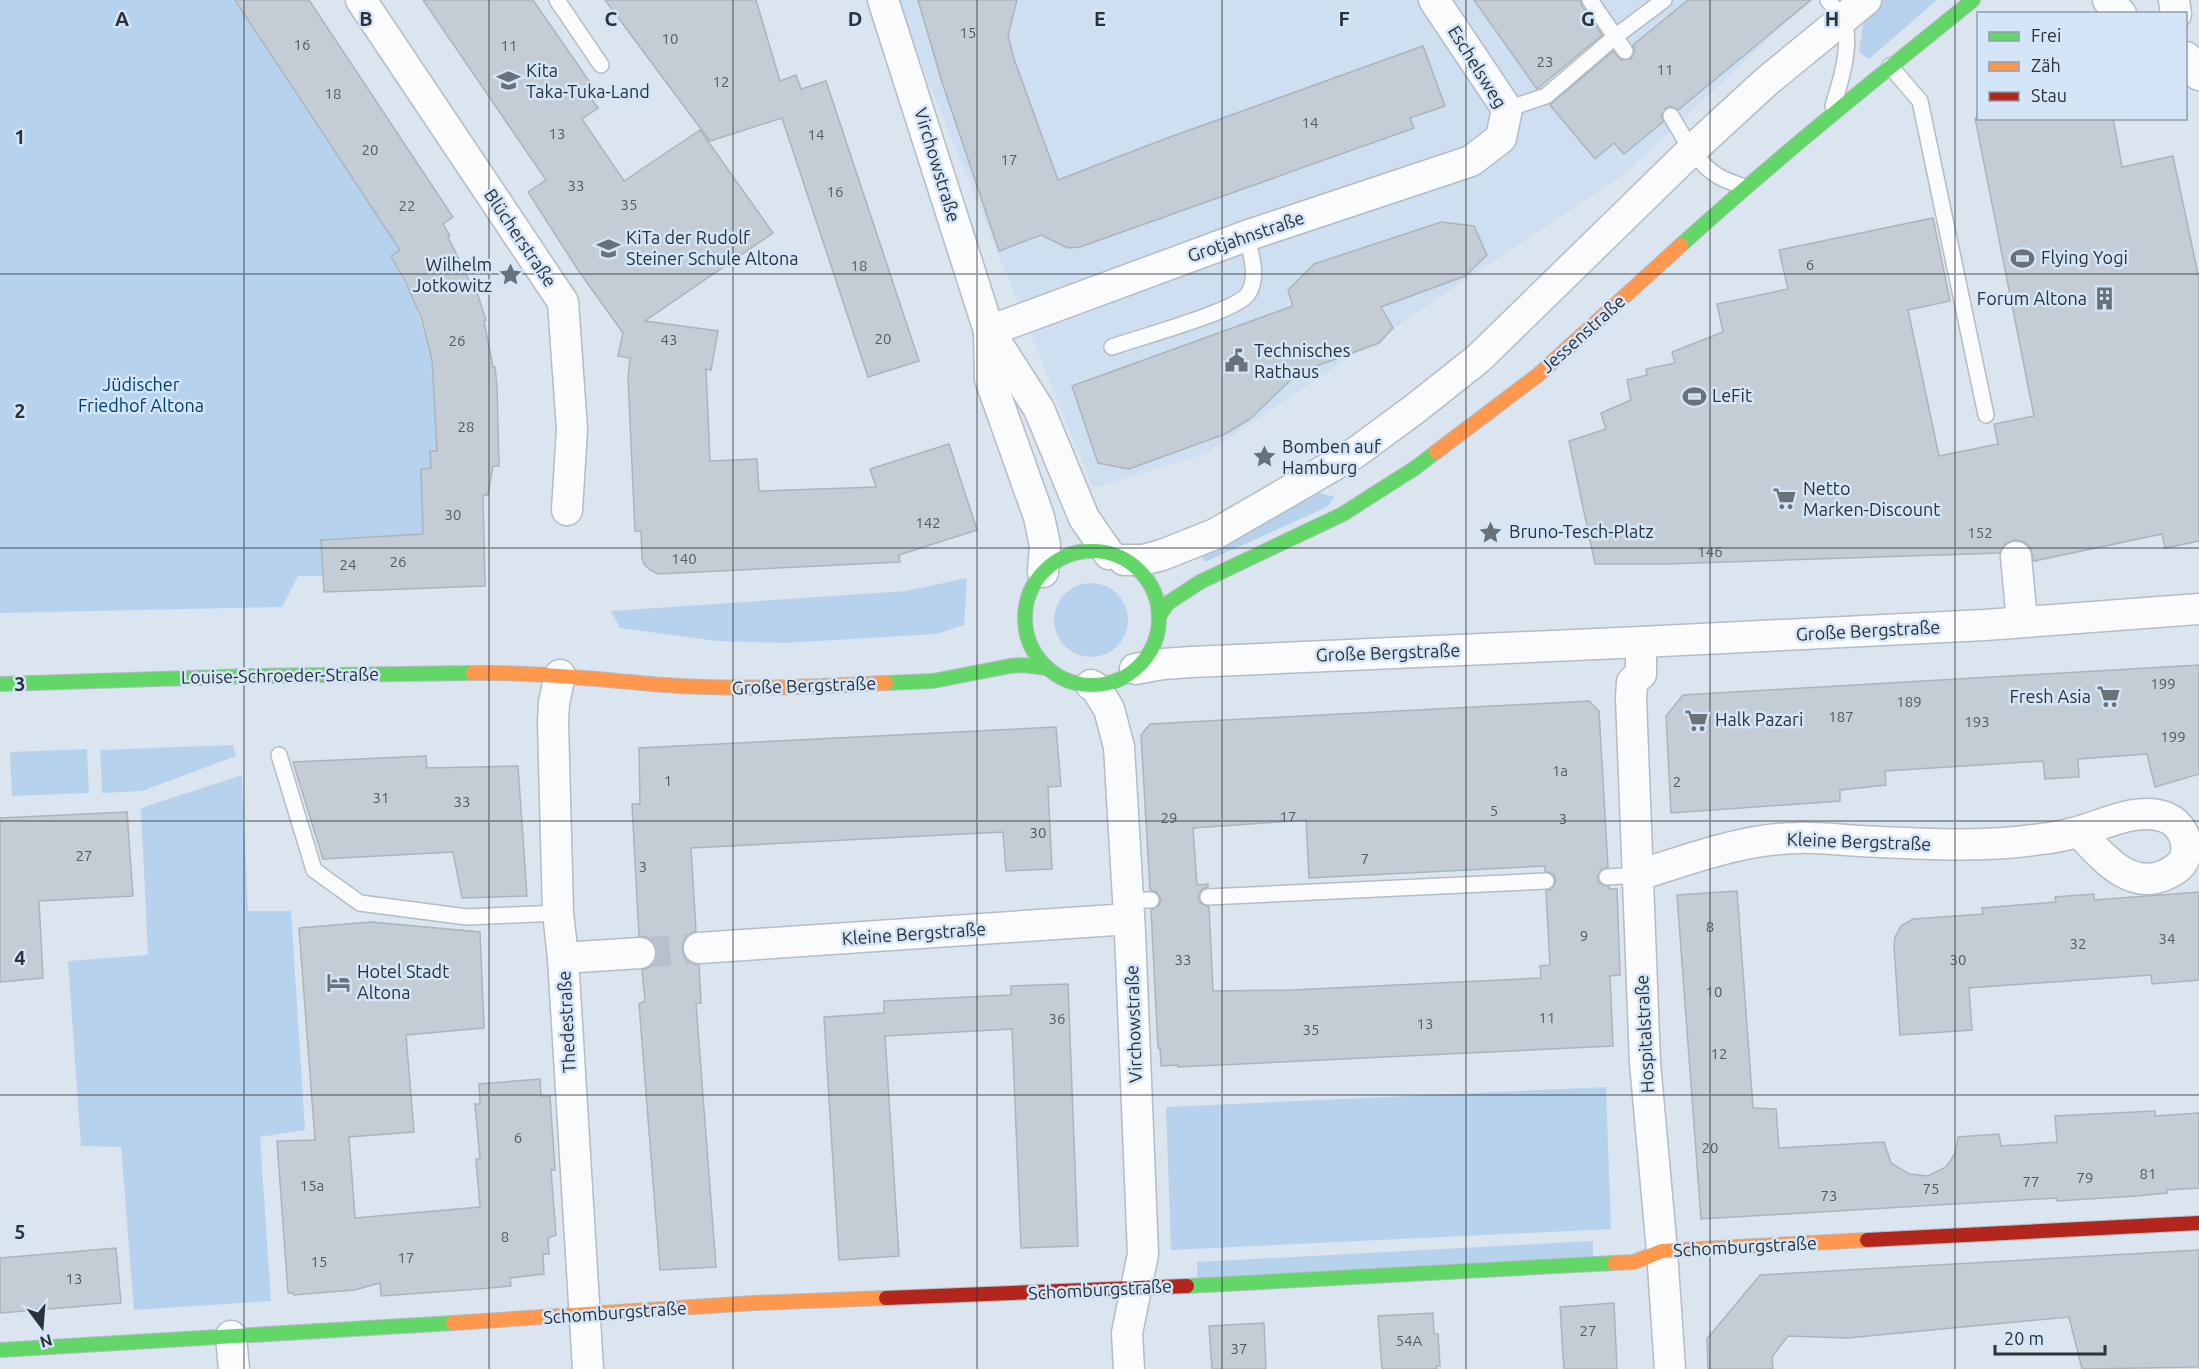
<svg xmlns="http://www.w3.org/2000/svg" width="2199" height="1369" font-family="Ubuntu,sans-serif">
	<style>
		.built { fill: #cedff1 }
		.green { fill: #b7d2ed }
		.building { fill: #c4cdd5; stroke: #acb4bb; stroke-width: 1.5; fill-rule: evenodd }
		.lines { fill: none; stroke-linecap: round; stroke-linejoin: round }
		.street-tunnel { stroke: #b8c1cb; stroke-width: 30; stroke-dasharray: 30 15; stroke-linecap: butt }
		.lane-casing { stroke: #b4bcc4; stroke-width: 18 }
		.street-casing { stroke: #b4bcc4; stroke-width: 33 }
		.fast-casing { stroke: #b4bcc4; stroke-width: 16 }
		.slow-casing { stroke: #b4bcc4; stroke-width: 16 }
		.jam-casing { stroke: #b4bcc4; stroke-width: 16 }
		.lane { stroke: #fafbfd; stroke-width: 15 }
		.street { stroke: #fafbfd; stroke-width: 30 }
		.fast { stroke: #63d668; stroke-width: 14 }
		.slow { stroke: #ff974d; stroke-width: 14 }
		.jam { stroke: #b3261e; stroke-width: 14 }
		.grid { fill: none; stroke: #2b3239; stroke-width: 1.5; stroke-opacity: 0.55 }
		.labels { text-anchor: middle; stroke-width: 5; stroke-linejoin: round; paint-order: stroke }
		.number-label { font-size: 15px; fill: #535a62 }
		.street-label { font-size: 18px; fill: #2b3239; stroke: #d3e5f7 }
		.poi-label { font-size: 18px; fill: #2b3239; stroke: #d3e5f7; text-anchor: start }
		.park-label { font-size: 18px; fill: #003e6c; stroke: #d3e5f7 }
		.grid-label { font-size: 20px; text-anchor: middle; font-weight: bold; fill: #2b3239; stroke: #d3e5f7; stroke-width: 5; stroke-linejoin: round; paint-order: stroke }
	</style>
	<rect width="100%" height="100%" fill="#dbe5ef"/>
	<!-- built -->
	<polygon class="built" points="898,0 1810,0 1626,173 1205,454 1093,488 903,19"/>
	<!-- green -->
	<g class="green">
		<path d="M0,0h235l165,250 -9,7c18,32 33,65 40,102 6,30 5,62 6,92l-7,1 1,16 -8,67 -101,5v36h-24l-16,31 -282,6z"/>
		<polygon points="1883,0 1937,0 1869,59 1859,52 1864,18"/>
		<polygon points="1317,492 1335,497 1327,507 1205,562 1199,550"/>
		<polygon points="967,578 964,625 936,634 784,643 717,641 620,628 611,611 906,591"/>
		<circle cx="1091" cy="620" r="37"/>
		<polygon points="233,745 236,756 142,791 102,793 100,750"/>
		<polygon points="87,749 89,793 12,796 10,752"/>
		<polygon points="242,775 248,911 291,911 305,1130 260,1137 271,1301 134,1310 121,1147 81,1146 68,961 148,955 141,808"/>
		<polygon points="1606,1087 1611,1229 1171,1250 1166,1107"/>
		<polygon points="1593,1241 1593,1260 1197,1281 1197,1262"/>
	</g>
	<!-- building -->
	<g class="building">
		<polygon points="235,0 309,0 453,217 443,224 450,236 448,237 472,286 475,286 486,320 484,321 493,367 495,367 497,386 499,466 493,466 488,495 483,495 485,586 324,592 321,540 423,534 421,469 431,468 430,451 437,451 432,360 422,320 406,283 391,256 400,250"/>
		<polygon points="423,0 533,0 596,91 589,95 598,108 582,119 624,181 700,130 773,233 645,321 718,331 711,370 706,369 710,461 757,459 759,491 876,487 870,469 949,444 977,530 899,555 900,562 658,574 650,570 644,564 642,558 641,531 635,531 628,377 630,358 618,356 623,333 578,270 528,192 546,180"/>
		<polygon points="605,0 756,0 780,81 796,75 801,89 826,81 919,361 868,377 782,118 710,141"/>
		<polygon points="918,0 1017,0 1008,35 1014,59 1058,180 1162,140 1423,46 1445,106 1410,118 1414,128 1080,247 1068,248 1041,235 999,251 942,82"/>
		<polygon points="1474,0 1580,0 1582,6 1602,35 1537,89"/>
		<polygon points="1688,0 1811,0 1678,110 1671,106 1666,108 1661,116 1663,122 1624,154 1614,143 1595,159 1550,105 1613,51 1621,60 1631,59 1635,51 1633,45"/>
		<polygon points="1975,118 2113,118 2122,167 2173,156 2199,279 2199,541 2165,548 2162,534 2034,561 2030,547 2024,542 2015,540 2006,543 2000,553 1666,564 1595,564 1569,441 1606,429 1601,413 1631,400 1627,380 1647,375 1646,369 1675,363 1672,352 1723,332 1717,304 1788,289 1779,250 1933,218 1950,301 1908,310 1939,456 1998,444 1994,424 2034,416"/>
		<polygon points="1441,222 1474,226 1487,255 1465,276 1381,307 1393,328 1379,343 1298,373 1250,419 1225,434 1129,469 1098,463 1072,386 1293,306 1288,290 1314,264"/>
		<polygon points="2199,665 2199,774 2155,787 2147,754 2078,759 2079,777 2045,779 2043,761 1885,771 1886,785 1840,790 1840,801 1671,813 1666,716 1683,695"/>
		<path d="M1589,701l10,10 9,156 -7,2 -4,9 2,5 10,4v2h8l3,86 -10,1 3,70 -435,21v-2l-17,1 -1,-18h-2l-7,-138 8,-5 2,-6 -5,-7 -6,-2 -9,-155 9,-11zM1306,820l3,58 236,-12v5l9,4 2,6 -4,8 -6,2 4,74 -10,1 1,12 -248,12 -80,1 -4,-84 -9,-4 -2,-6 4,-8 6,-2v-3l-11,1 -4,-57z"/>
		<polygon points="1056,727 1061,786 1048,787 1052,869 1006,871 1003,832 691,848 696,931 689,934 684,940 682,949 685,958 691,963 699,965 701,1003 696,1004 716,1267 660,1270 639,1004 645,1001 642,970 650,967 655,961 657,952 654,943 647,937 639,936 632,804 640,804 639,748"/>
		<polygon points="426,756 427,768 518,766 527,896 462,898 453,852 323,859 293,762"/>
		<polygon points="127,812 133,896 39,901 43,978 0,982 0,818"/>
		<polygon points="1737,891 1753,1108 1776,1109 1779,1148 1884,1142 1891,1163 1909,1174 1928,1176 1946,1167 1955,1154 1958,1137 1999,1134 2001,1146 2057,1142 2055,1116 2155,1111 2155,1116 2199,1113 2199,1188 2167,1190 2167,1193 2136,1196 2057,1201 2057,1198 1701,1219 1677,895"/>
		<polygon points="2199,892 2199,980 2152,984 2151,975 1969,988 1972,1030 1900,1035 1894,946 1895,937 1901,926 1913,919 1983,914 1982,908 2056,902 2055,897 2094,894 2094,900"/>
		<polygon points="371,922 480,932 484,1028 406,1035 414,1132 349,1137 355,1218 480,1207 476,1159 480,1159 475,1104 480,1104 479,1084 540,1079 541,1096 550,1096 555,1170 551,1170 556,1235 548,1238 549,1254 543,1254 544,1274 510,1278 511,1286 479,1289 381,1296 380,1283 354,1290 294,1295 293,1293 288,1293 277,1141 315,1140 299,928"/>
		<polygon points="1068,984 1078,1246 1021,1248 1012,1029 885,1036 899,1256 839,1260 824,1017 884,1013 884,1001 1011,995 1011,986"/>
		<polygon points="116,1248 121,1303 0,1313 0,1258"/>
		<polygon points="2199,1250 2199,1367 2082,1369 2069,1317 1847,1338 1788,1336 1772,1357 1773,1369 1708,1369 1707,1339 1760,1275"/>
		<polygon points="1614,1303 1617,1369 1564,1369 1560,1307"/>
		<polygon points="1433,1313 1434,1334 1438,1334 1440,1366 1436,1366 1437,1369 1382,1369 1378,1316"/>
		<polygon points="1264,1323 1266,1369 1212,1369 1209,1326"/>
	</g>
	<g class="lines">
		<!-- street-tunnel -->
		<polyline class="street-tunnel" points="640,953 699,948"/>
		<defs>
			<g id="lane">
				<polyline points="557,0 601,65"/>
				<polyline points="1590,0 1625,51"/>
				<path d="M1828,0c4,6 11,12 14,18 12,23 -2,65 -9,88"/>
				<polyline points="1890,66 1920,101 1986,415"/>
				<polyline points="1507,109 1546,96 1616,36 1664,0"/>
				<path d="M1671,116c13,21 25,47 47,60 8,5 18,8 27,11"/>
				<path d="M1112,347c25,-9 123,-35 136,-53 11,-17 3,-41 -2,-58"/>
				<polyline points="279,755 314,870 360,903 467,917 558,913"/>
				<polyline points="1607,877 1639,875"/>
				<polyline points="1208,897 1546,881"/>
				<polyline points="1128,900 1151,900"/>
			</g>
			<g id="street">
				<polyline points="361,0 563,302 572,429 567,510"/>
				<polyline points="883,0 989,331 1039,409 1084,518 1109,554"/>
				<polyline points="2108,0 2121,14"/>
				<polyline points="2174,0 2176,14"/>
				<polyline points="2186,57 2199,75"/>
				<polyline points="989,331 1246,236 1471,161 1501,138 1507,109 1434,0"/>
				<polyline points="989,331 990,379 1039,517 1045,545 1043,572"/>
				<polyline points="2016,557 2022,621"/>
				<polyline points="1124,560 1143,560 1162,555 1215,534 1355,453 1416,408 1479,358 1692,150 1767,81 1866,0"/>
				<polyline points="1641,642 1641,674 1632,682 1631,698 1645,1063 1662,1251 1670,1369"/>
				<polyline points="1135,669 1163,664 1191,662 1641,642 1985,625 2199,609"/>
				<polyline points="560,675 554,703 553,722 558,913 563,958 588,1369"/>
				<polyline points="1091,685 1096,688 1109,709 1119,747 1130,932 1143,1254 1127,1333 1129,1369"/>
				<path d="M1639,875c51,-16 103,-36 158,-37 21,-1 42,2 63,3 60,3 122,7 181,-2 11,-1 21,-3 32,-6 27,-6 63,-27 92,-16 16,6 25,24 20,40 -3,10 -12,14 -20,18 -36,16 -64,-20 -86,-43"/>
				<polyline points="699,948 1129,919"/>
				<polyline points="563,958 640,953"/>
				<polyline points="231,1336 234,1369"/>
			</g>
			<g id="fast">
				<path d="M1681,245c95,-86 193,-165 292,-245"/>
				<circle cx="1092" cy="618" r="67"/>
				<polyline points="1159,616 1168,603 1200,582 1343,514 1415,468 1436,452"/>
				<polyline points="886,683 933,681 1010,666 1023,665 1047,668"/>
				<polyline points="0,684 253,676 473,673"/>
				<polyline points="1187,1286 1614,1263"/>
				<polyline points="0,1350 453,1323"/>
			</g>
			<g id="slow">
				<polyline points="1436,452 1538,375 1681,245"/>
				<path d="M473,673c64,-1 128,7 192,12 74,5 147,2 221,-2"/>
				<polyline points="1614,1263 1634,1262 1662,1251 1867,1240"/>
				<polyline points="453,1323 754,1303 886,1298"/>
			</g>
			<g id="jam">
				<polyline points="1867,1240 2199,1223"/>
				<polyline points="886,1298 1187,1286"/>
			</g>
		</defs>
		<!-- lane casing -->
		<use href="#lane" class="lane-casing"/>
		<!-- street casing -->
		<use href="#street" class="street-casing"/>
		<!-- fast casing -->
		<use href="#fast" class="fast-casing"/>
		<!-- slow casing -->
		<use href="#slow" class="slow-casing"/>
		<!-- jam casing -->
		<use href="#jam" class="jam-casing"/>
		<!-- lane -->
		<use href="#lane" class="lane"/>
		<!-- street -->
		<use href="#street" class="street"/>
		<!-- fast -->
		<use href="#fast" class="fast"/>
		<!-- slow -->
		<use href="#slow" class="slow"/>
		<!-- jam -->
		<use href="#jam" class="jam"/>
	</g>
	<!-- grid -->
	<path class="grid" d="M244,0v1369M489,0v1369M733,0v1369M977,0v1369M1222,0v1369M1466,0v1369M1710,0v1369M1955,0v1369M0,274h2199M0,548h2199M0,821h2199M0,1095h2199"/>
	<!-- icons -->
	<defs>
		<symbol id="school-bare" viewBox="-9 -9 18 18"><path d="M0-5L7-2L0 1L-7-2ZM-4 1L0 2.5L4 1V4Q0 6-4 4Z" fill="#697179" stroke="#d3e5f7" stroke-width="2.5" paint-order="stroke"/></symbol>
		<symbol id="stadium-bare" viewBox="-9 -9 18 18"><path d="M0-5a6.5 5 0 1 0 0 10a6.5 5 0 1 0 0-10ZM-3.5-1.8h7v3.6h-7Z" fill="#697179" stroke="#d3e5f7" stroke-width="2.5" paint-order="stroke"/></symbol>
		<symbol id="sight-bare" viewBox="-9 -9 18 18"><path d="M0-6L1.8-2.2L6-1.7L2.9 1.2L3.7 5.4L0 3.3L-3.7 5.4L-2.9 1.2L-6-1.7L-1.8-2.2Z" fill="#697179" stroke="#d3e5f7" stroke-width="2.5" paint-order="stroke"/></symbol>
		<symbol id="building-bare" viewBox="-9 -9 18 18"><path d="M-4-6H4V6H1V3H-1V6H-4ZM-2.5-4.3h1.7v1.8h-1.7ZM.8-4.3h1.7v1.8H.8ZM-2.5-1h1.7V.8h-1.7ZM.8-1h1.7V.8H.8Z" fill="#697179" stroke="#d3e5f7" stroke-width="2.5" paint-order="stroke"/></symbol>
		<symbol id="civic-bare" viewBox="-9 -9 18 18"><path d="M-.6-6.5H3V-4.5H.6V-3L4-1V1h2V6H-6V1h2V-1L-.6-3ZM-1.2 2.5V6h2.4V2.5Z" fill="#697179" stroke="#d3e5f7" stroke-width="2.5" paint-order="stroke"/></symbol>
		<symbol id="supermarket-bare" viewBox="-9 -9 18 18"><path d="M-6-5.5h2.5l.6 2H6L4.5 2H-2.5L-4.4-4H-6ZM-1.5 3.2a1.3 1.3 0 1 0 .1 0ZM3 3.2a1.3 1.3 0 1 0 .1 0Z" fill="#697179" stroke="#d3e5f7" stroke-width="2.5" paint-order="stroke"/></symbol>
		<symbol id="hotel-bare" viewBox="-9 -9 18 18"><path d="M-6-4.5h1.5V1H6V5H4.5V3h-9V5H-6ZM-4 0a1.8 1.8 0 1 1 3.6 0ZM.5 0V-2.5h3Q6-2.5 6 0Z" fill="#697179" stroke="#d3e5f7" stroke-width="2.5" paint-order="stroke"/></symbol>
	</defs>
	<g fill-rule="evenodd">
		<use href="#school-bare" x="492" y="64" width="33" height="33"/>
		<use href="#school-bare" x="592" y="232" width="33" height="33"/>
		<use href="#stadium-bare" x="2006" y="242" width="33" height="33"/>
		<use href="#sight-bare" x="494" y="258" width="33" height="33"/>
		<use href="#building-bare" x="2088" y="282" width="33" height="33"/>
		<use href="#civic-bare" x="1220" y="344" width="33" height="33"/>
		<use href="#stadium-bare" x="1678" y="380" width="33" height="33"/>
		<use href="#sight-bare" x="1248" y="440" width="33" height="33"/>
		<use href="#supermarket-bare" x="1768" y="482" width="33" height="33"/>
		<use href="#sight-bare" x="1474" y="516" width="33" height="33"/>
		<use href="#supermarket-bare" x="2092" y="680" width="33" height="33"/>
		<use href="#supermarket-bare" x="1680" y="704" width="33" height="33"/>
		<use href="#hotel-bare" x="322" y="966" width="33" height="33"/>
	</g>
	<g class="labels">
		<!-- number labels -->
		<g class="number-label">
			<text x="968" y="38">15</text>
			<text x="670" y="44">10</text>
			<text x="302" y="50">16</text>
			<text x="509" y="51">11</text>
			<text x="1545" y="67">23</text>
			<text x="1665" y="75">11</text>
			<text x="721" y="87">12</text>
			<text x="333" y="99">18</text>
			<text x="1310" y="128">14</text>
			<text x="557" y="139">13</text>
			<text x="816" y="140">14</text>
			<text x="370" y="155">20</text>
			<text x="1009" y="165">17</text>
			<text x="576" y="191">33</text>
			<text x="835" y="197">16</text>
			<text x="629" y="210">35</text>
			<text x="407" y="211">22</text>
			<text x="1810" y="270">6</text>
			<text x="859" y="271">18</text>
			<text x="883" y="344">20</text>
			<text x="669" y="345">43</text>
			<text x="457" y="346">26</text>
			<text x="466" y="432">28</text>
			<text x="453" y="520">30</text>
			<text x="928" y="528">142</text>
			<text x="1980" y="538">152</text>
			<text x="1710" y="557">146</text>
			<text x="684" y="564">140</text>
			<text x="398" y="567">26</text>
			<text x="348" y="570">24</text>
			<text x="2163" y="689">199</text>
			<text x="1909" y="707">189</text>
			<text x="1841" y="722">187</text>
			<text x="1977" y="727">193</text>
			<text x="2173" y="742">199</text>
			<text x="1560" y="776">1a</text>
			<text x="668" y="786">1</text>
			<text x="1677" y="787">2</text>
			<text x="381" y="803">31</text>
			<text x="462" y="807">33</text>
			<text x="1494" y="816">5</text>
			<text x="1288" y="822">17</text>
			<text x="1169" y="823">29</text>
			<text x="1563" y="824">3</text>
			<text x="1038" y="838">30</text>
			<text x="84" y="861">27</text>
			<text x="1365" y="864">7</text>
			<text x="643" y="872">3</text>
			<text x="1710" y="932">8</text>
			<text x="1584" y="941">9</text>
			<text x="2167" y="944">34</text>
			<text x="2078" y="949">32</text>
			<text x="1183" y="965">33</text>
			<text x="1958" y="965">30</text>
			<text x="1714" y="997">10</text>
			<text x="1547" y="1023">11</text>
			<text x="1057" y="1024">36</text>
			<text x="1425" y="1029">13</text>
			<text x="1311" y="1035">35</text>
			<text x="1719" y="1059">12</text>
			<text x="518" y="1143">6</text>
			<text x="1710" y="1153">20</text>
			<text x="2148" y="1179">81</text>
			<text x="2085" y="1183">79</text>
			<text x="2031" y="1187">77</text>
			<text x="312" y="1191">15a</text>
			<text x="1931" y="1194">75</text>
			<text x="1829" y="1201">73</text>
			<text x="505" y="1242">8</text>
			<text x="406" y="1263">17</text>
			<text x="319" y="1267">15</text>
			<text x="74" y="1284">13</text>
			<text x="1588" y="1336">27</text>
			<text x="1409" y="1346">54A</text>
			<text x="1239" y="1354">37</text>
		</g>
		<!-- street labels -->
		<g class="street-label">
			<text transform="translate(1477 67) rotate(58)" y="6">Eschelsweg</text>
			<text transform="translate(937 165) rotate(73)" y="6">Virchowstraße</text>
			<text transform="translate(1246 237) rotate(-19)" y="6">Grotjahnstraße</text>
			<text transform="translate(520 238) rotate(56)" y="6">Blücherstraße</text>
			<text transform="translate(1583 334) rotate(-42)" y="6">Jessenstraße</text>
			<text transform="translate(1868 631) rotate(-3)" y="6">Große Bergstraße</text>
			<text transform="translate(1388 653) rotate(-2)" y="6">Große Bergstraße</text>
			<text transform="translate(280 676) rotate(-1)" y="6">Louise-Schroeder-Straße</text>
			<text transform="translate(804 686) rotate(-2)" y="6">Große Bergstraße</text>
			<text transform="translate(1859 842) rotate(2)" y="6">Kleine Bergstraße</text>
			<text transform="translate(914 934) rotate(-4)" y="6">Kleine Bergstraße</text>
			<text transform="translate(567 1022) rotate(-93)" y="6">Thedestraße</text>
			<text transform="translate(1134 1024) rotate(-92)" y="6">Virchowstraße</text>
			<text transform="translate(1645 1034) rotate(-93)" y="6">Hospitalstraße</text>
			<text transform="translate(1745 1247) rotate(-3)" y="6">Schomburgstraße</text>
			<text transform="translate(1100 1290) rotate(-3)" y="6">Schomburgstraße</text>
			<text transform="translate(615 1313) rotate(-4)" y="6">Schomburgstraße</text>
		</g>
		<!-- poi labels -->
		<g class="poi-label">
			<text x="526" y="77">Kita<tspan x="526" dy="21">Taka-Tuka-Land</tspan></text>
			<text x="626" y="244">KiTa der Rudolf<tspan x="626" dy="21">Steiner Schule Altona</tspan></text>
			<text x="2041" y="264">Flying Yogi</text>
			<text x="492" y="271" text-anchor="end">Wilhelm<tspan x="492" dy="21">Jotkowitz</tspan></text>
			<text x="2087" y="305" text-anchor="end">Forum Altona</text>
			<text x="1254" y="357">Technisches<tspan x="1254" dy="21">Rathaus</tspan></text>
			<text x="1712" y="402">LeFit</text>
			<text x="1282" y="453">Bomben auf<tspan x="1282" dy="21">Hamburg</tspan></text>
			<text x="1803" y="495">Netto<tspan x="1803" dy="21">Marken-Discount</tspan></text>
			<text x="1509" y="538">Bruno-Tesch-Platz</text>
			<text x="2091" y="703" text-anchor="end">Fresh Asia</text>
			<text x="1715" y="726">Halk Pazari</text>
			<text x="357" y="978">Hotel Stadt<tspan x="357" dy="21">Altona</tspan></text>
		</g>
		<!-- park labels -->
		<g class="park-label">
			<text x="141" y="391">Jüdischer<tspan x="141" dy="21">Friedhof Altona</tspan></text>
		</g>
	</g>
	<g class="grid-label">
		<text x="122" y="26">A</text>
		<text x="366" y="26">B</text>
		<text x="611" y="26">C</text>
		<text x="855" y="26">D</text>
		<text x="1100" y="26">E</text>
		<text x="1344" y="26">F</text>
		<text x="1588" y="26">G</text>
		<text x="1832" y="26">H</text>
		<text x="20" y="144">1</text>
		<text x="20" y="418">2</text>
		<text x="20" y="691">3</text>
		<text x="20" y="965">4</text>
		<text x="20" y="1239">5</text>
	</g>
	<!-- legend -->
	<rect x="1977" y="12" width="210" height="108" fill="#d3e5f7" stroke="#909dab" stroke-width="1.5"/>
	<rect x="1989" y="32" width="30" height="9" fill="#63d668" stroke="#909dab" stroke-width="1.5"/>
	<text x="2031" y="42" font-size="18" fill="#2b3239">Frei</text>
	<rect x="1989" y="62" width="30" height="9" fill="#ff974d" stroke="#909dab" stroke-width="1.5"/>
	<text x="2031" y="72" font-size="18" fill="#2b3239">Zäh</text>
	<rect x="1989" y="92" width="30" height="9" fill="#b3261e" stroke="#909dab" stroke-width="1.5"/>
	<text x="2031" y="102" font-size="18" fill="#2b3239">Stau</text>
	<!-- north arrow -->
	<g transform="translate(42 1327) rotate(164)" stroke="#d3e5f7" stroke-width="4.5" paint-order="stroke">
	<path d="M0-4.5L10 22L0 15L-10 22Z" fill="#2b3239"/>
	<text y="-9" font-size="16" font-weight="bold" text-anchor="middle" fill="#2b3239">N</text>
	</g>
	<!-- scale -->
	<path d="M1995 1345v9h110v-9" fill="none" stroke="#2b3239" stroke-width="3"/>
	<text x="2004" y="1345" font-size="18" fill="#2b3239" stroke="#d3e5f7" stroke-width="4.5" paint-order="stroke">20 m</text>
</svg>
